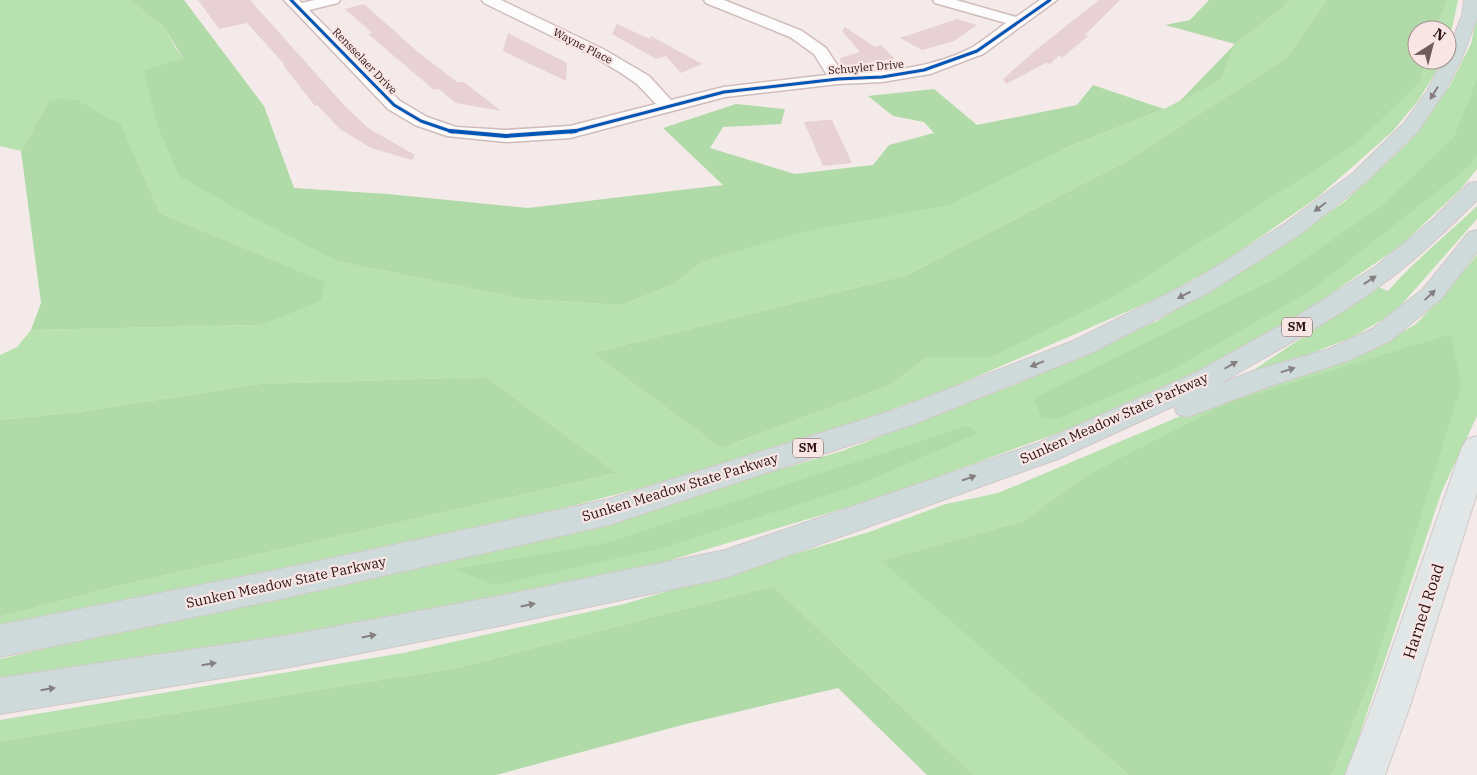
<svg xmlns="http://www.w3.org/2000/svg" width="1477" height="775" font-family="'IBM Plex Serif',serif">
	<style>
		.green { fill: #b8e1b0 }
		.forest { fill: #b0daa8 }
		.building { fill: #e7d1d5 }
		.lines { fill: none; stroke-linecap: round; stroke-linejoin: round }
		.minor-casing { stroke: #d0bcbb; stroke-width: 3 }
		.major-casing { stroke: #d1c8c7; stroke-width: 2 }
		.highway-casing { stroke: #d1c8c7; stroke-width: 2 }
		.minor { fill: #fdfcfc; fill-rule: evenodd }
		.major { fill: #e1e7e7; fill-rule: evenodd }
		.highway { fill: #cfdadb; fill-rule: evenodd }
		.cycleway-far1-casing { stroke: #f8e6e5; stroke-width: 5 }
		.cycleway-casing { stroke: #f8e6e5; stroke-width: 6 }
		.cycleway-far1 { stroke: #0057b8; stroke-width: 3 }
		.cycleway { stroke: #0057b8; stroke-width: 4 }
		.oneway { fill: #867f7f }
		.labels { text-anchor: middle; stroke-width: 4.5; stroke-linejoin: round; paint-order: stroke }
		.far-street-label { font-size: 11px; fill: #2c0f0f; stroke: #f8e6e5 }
		.shield { fill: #f8e6e5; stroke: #69504f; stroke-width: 1 }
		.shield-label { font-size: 12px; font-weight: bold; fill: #2c0f0f }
		.street-label { font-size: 14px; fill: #2c0f0f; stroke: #f8e6e5 }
		.near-street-label { font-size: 16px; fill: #2c0f0f; stroke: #f8e6e5 }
	</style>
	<rect width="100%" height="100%" fill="#f4eae9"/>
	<!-- green -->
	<g class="green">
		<polygon points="0,0 129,0 164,27 177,50 340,262 524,299 622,305 674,284 702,262 1063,149 1164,109 1221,80 1235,44 1283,8 1289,0 1327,0 1286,58 1127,161 907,275 592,353 721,448 888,386 928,357 991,357 1421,81 1426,60 1443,60 1418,101 1392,132 1318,197 1268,232 1217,266 1163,296 953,387 836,430 687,476 572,506 421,541 0,632 0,617 109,588 617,473 486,377 260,384 79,412 0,420 0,355 17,347 31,330 261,325 324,282 160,213 121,126 48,102 21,151 0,146"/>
		<polygon points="1447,0 1458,0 1447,52 1447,30 1436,30"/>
		<polygon points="1477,15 1477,169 1460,190 1399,247 1303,313 1182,380 1061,432 879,498 647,567 388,622 0,689 0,659 633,513 842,451 1017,384 1157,321 1262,259 1344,202 1408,143 1449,87 1471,44"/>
		<path d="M1477,206v13l-82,93 -42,25 -56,22 -45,12 127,-84 9,4c27,-31 59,-56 89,-85z"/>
		<polygon points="1477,255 1477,416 1442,491 1346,775 1332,775 1369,684 1084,477 1023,521 882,561 1129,775 974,775 773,586 461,667 0,741 0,720 403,653 624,604 869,532 946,504 998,493 1228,396 1372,350 1416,324 1447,291"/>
	</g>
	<!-- forest -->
	<g class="forest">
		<polygon points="129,0 184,0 264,106 294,188 388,194 528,208 723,185 663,128 736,104 785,109 781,124 723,127 710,148 795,174 873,165 889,145 934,133 924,122 893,116 868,96 934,89 977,125 1077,105 1093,85 1164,109 1063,149 949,205 801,232 702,262 674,284 622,305 524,299 340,262 248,215 179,176 157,125 144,71 183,58 164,27"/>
		<polygon points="1209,0 1289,0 1283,8 1235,44 1221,80 1179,102 1235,44 1165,25 1190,20"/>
		<polygon points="1327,0 1447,0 1436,30 1417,30 1417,60 1426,60 1421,81 1356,144 1115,296 991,357 928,357 888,386 721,448 592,353 907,275 1127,161 1286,58"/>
		<polygon points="1477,80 1477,155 1467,168 1310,291 1170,371 1059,418 1041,418 1034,398 1273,280 1382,206 1454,137"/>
		<polygon points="57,99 77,100 121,125 160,213 325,282 321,301 261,325 31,330 41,303 21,151 48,102"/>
		<polygon points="1451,334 1461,386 1369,684 1332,775 1129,775 881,561 1023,521 1084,477 1227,403"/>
		<polygon points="486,377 617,473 109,588 0,617 0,420 79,412 260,384"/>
		<polygon points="967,426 978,433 858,485 659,549 494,585 455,569 606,543"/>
		<polygon points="773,586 974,775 927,775 838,688 686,724 496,775 0,775 0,741 461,667"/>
	</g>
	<!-- building -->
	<g class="building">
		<polygon points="198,0 250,0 344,105 368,128 415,155 412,160 371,148 340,129 317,105 315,106 283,65 285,65 247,23 219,29"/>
		<polygon points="1099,0 1120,0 1085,35 1088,36 1062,58 1059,55 1050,64 1046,63 1006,84 1003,79 1037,49"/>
		<polygon points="364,4 418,52 457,82 464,82 501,111 456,103 439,89 434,90 368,34 372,33 345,9"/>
		<polygon points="957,19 977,25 954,41 922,50 900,38"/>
		<polygon points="617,24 652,40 650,37 651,36 702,64 681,73 666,56 656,59 612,34"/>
		<polygon points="845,27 875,47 881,45 895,59 841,66 840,58 860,52 842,31"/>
		<polygon points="508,33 567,63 566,81 503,51"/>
		<polygon points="826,120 832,120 852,163 823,166 804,122"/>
	</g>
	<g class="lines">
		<defs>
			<path id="minor" d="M284,0h15l3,3 12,-3h26l-2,3 -29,7 91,91 27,16 29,10 50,3 64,-4 86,-22 -19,-20 -16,-11 -30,-18 -107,-52 -2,-3h19l102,49 46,27 22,24 53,-13 103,-12 -13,-21 -24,-17 -84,-34 -2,-3h20l78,31 24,17 17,26c43,-2 89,-6 128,-26 12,-7 24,-17 35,-25l-71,-20 -2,-3h23l60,17 24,-17h17l-74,54 -53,20 -48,8 -44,2 -113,13 -155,41 -64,4 -59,-6 -32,-11 -27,-16z"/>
			<polygon id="major" points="1477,436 1477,493 1410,706 1385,775 1345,775 1372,706 1462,447 1467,439"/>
			<g id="highway">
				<polygon points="1464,0 1477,0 1477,18 1462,58 1445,91 1418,131 1367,181 1299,235 1211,291 1091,353 914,424 609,525 276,600 0,657 0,625 276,570 609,499 894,410 1073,341 1193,281 1283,225 1353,173 1404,123 1427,91 1443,60 1447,60 1447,52 1462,16"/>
				<path d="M1477,182v18c-27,27 -55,54 -85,77 -54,41 -115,73 -173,107l34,-13 76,-22 43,-20 51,-40 46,-57 8,-2v22l-36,47 -51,42 -43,20 -74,24 -86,32 -10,-3 -3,-8 -116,53 -333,119 -226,48 -209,41 -290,47v-36l290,-43 209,-39 226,-46 313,-107 157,-70 99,-55 81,-51 57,-47 37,-37z"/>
			</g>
		</defs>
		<!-- minor casing -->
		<use href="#minor" class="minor-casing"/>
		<!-- major casing -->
		<use href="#major" class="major-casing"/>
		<!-- highway casing -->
		<use href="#highway" class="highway-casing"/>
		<!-- minor -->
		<use href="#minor" class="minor"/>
		<!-- major -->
		<use href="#major" class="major"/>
		<!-- highway -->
		<use href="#highway" class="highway"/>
		<defs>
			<g id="cycleway-far1">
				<polyline points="291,0 394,105 421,121 453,132"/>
				<polyline points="571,132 724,92 838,79 882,77 924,70 977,51 1050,0"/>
			</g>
			<polyline id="cycleway" points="450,131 506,136 576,131"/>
		</defs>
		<!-- cycleway-far1 casing -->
		<use href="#cycleway-far1" class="cycleway-far1-casing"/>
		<!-- cycleway casing -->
		<use href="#cycleway" class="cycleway-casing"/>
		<!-- cycleway-far1 -->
		<use href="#cycleway-far1" class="cycleway-far1"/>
		<!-- cycleway -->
		<use href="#cycleway" class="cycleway"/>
	</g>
	<!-- one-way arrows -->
	<defs><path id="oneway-solid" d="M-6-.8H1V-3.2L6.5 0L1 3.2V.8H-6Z" transform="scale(1.25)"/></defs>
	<g class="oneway">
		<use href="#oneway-solid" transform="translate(1434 93) rotate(122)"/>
		<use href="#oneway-solid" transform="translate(1320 207) rotate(143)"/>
		<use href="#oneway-solid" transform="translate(1370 280) rotate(-33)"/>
		<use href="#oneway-solid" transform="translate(1184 295) rotate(153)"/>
		<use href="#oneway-solid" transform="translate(1430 295) rotate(-43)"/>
		<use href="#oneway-solid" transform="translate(1037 364) rotate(158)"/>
		<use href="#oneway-solid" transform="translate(1231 365) rotate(-30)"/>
		<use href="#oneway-solid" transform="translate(1288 370) rotate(-17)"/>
		<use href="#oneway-solid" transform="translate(969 478) rotate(-19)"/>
		<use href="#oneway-solid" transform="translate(528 605) rotate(-12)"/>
		<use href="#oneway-solid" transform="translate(369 636) rotate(-11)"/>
		<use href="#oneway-solid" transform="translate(209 664) rotate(-9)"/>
		<use href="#oneway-solid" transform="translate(48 689) rotate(-9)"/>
	</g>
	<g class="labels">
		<!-- far-street labels -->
		<g class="far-street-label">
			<text transform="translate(583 46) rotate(27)" y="4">Wayne Place</text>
			<text transform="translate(365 61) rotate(46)" y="4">Rensselaer Drive</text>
			<text transform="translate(866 67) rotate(-5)" y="4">Schuyler Drive</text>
		</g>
		<!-- shield labels -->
		<g class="shield">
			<rect x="1282" y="317.5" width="30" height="19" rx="4"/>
			<rect x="793" y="438.5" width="30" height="19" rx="4"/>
		</g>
		<g class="shield-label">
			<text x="1297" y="331">SM</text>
			<text x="808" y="452">SM</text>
		</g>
		<!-- street labels -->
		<g class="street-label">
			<text transform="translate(1114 418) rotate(-24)" y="5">Sunken Meadow State Parkway</text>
			<text transform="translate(680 487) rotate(-17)" y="5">Sunken Meadow State Parkway</text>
			<text transform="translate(286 582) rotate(-12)" y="5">Sunken Meadow State Parkway</text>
		</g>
		<!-- near-street labels -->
		<g class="near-street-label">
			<text transform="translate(1423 611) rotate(-72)" y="6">Harned Road</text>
		</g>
	</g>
	<!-- north arrow -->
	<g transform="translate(1432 45) rotate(36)"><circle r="24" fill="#f8e6e5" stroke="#a6908f"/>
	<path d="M0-4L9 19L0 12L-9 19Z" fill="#725c5b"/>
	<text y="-8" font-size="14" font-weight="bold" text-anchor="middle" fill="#2c0f0f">N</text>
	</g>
</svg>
